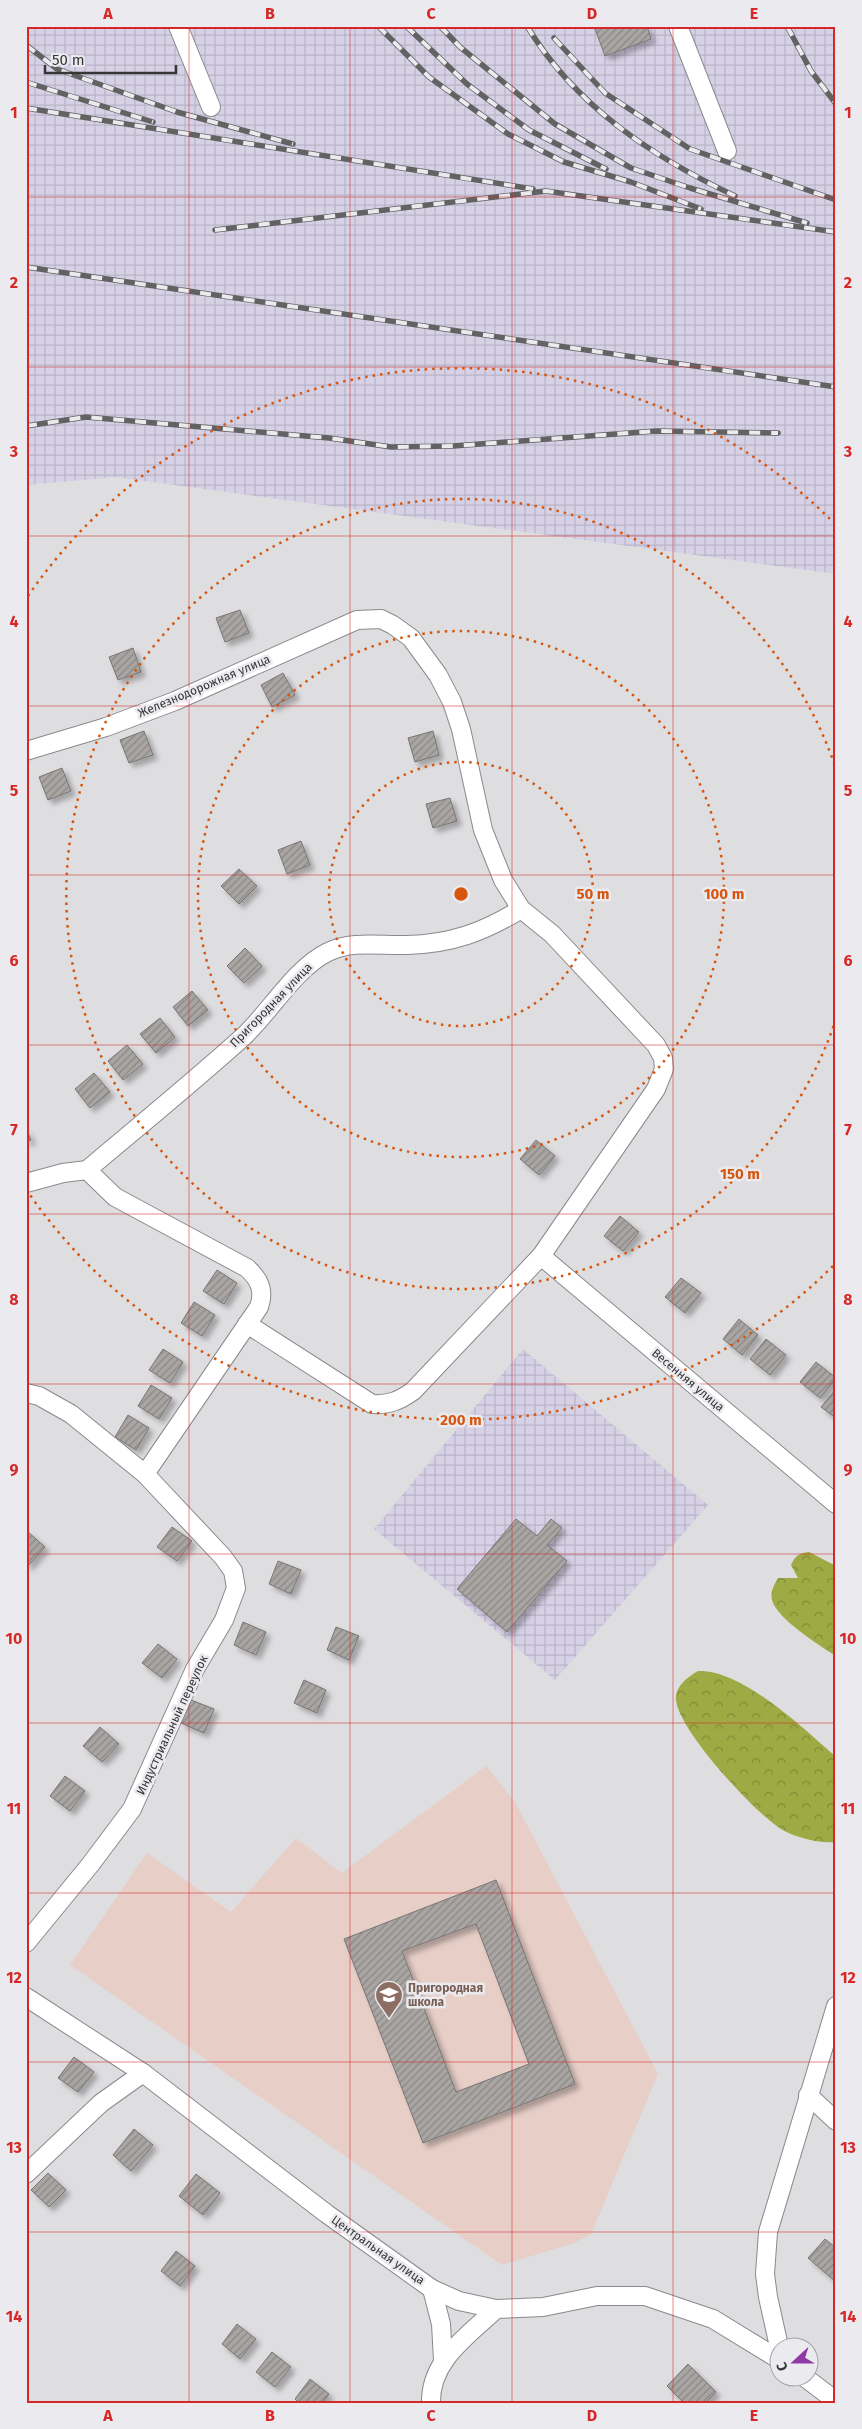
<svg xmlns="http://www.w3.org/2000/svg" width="862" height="2429" font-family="'Fira Sans',sans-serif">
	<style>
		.industrial { fill: url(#industrial-grid) }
		.education { fill: #e7cec7 }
		.forest { fill: url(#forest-crowns) }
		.building { fill: url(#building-hatch); stroke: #787573; fill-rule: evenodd; filter: url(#shadow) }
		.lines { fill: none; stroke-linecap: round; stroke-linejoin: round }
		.minor-casing { stroke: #8a8a8e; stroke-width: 20 }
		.minor { stroke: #fff; stroke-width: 18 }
		.rail-casing { stroke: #626263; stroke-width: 5.5 }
		.rail { stroke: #ebebef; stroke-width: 4; stroke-dasharray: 11; stroke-linecap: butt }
		.grid { fill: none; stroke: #d62828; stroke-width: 1; stroke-opacity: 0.55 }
		.ring { fill: none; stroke: #d65610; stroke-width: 2.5; stroke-dasharray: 2.5 5 }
		.labels { text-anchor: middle; stroke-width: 5; stroke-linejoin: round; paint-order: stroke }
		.street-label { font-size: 12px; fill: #363637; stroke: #ebebef }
		.education-label { font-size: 12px; font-weight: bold; fill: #785e54; stroke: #ebebef; text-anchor: start }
		.centre { fill: #d65610; stroke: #ebebef; stroke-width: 2.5 }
		.ring-label { font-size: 15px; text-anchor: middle; font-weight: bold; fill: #d65610; stroke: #ebebef; stroke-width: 5; stroke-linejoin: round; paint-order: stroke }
		.neatline { fill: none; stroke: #d62828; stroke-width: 2 }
		.grid-label { font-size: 16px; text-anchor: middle; font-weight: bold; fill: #d62828 }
	</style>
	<defs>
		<pattern id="industrial-grid" width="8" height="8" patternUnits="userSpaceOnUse" patternTransform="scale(1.25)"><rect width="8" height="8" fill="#d7d1e6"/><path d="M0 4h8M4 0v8" fill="none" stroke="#b9b4c6"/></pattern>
		<pattern id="forest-crowns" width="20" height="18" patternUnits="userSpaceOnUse" patternTransform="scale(1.25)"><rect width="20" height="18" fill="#9eaa43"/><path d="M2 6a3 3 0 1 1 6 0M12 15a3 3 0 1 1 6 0" fill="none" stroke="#828b39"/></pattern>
		<pattern id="building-hatch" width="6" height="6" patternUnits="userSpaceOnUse" patternTransform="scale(1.25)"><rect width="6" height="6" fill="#a8a5a3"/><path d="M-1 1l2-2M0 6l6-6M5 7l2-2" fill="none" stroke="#8a8786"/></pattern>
		<filter id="shadow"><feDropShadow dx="4.5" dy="4.5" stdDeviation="2.5" flood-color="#0004"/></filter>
	</defs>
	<rect width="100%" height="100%" fill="#dedee1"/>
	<!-- industrial -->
	<g class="industrial">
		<polygon points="26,26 836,26 836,574 115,477 26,485"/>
		<polygon points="523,1349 708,1505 555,1680 374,1529"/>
	</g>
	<!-- education -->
	<polygon class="education" points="486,1766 515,1802 658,2074 591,2234 574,2243 502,2265 70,1965 147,1853 231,1912 296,1838 342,1873"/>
	<!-- forest -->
	<g class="forest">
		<path d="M809,1552l27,14v90c-17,-11 -59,-37 -64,-56 -2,-8 2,-15 6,-22h20l-7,-13c4,-9 8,-12 18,-13z"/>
		<path d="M698,1671c44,-2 106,58 138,86v85c-15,2 -43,-5 -55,-13 -27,-17 -102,-98 -105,-129 -1,-14 12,-23 22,-29z"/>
	</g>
	<!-- building -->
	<g class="building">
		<polygon points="594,26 647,26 651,39 605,56"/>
		<polygon points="240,610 249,633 225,642 216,618"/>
		<polygon points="133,648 141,672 118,680 109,657"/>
		<polygon points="283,673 295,695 272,707 261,685"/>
		<polygon points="144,731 153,755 129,763 120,740"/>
		<polygon points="433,731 439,755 415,762 408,738"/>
		<polygon points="62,768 71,791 48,800 39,777"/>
		<polygon points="450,798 457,821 433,828 426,804"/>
		<polygon points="301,841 310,865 287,874 278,850"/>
		<polygon points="239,869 257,886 239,904 221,886"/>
		<polygon points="245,948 262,966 244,983 227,966"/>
		<polygon points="192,991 208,1010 188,1026 173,1007"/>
		<polygon points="160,1018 175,1037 156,1053 140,1034"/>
		<polygon points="127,1045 143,1064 123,1080 108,1061"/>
		<polygon points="94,1073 110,1092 90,1108 75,1089"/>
		<polygon points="26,1128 31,1140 26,1142"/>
		<polygon points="536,1140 555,1156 539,1175 520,1159"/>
		<polygon points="620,1216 639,1232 623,1251 604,1236"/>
		<polygon points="217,1270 237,1283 224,1304 203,1291"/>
		<polygon points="681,1278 701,1293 685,1313 665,1297"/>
		<polygon points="194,1302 215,1315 202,1336 181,1323"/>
		<polygon points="739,1319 758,1335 742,1355 723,1339"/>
		<polygon points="766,1339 786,1355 770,1375 750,1359"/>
		<polygon points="163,1349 183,1362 170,1383 149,1370"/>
		<polygon points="816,1362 836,1378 820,1398 800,1382"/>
		<polygon points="151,1385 172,1398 159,1419 138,1406"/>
		<polygon points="836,1389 836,1418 821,1407"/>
		<polygon points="128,1415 149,1428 136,1450 115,1437"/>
		<polygon points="516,1519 537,1536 551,1519 562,1528 547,1545 567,1561 507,1632 457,1589"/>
		<polygon points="172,1527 192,1541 177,1561 157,1547"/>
		<polygon points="27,1531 45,1547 28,1566 26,1564"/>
		<polygon points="278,1561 301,1570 291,1594 269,1584"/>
		<polygon points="243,1622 266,1632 256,1655 234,1645"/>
		<polygon points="336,1627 359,1636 349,1660 327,1650"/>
		<polygon points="158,1644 177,1659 162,1678 142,1663"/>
		<polygon points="304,1680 326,1690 317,1713 294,1703"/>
		<polygon points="191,1700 214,1709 204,1733 181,1723"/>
		<polygon points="100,1727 119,1744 102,1762 83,1746"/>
		<polygon points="65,1776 85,1791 70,1811 50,1796"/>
		<path d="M496,1880l79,204 -152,59 -79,-204zM476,1924l53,140 -73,28 -54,-141z"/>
		<polygon points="74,2057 94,2072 78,2092 58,2078"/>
		<polygon points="134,2129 153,2145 131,2171 113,2155"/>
		<polygon points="48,2173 66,2190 49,2207 31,2190"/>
		<polygon points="196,2174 220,2193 203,2215 179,2196"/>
		<polygon points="825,2239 836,2248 836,2282 808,2258"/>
		<polygon points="176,2251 195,2266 180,2286 161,2271"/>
		<polygon points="237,2324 256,2339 240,2359 222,2344"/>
		<polygon points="272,2352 291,2367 275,2387 256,2372"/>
		<polygon points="688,2364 716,2392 705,2403 684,2403 667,2386"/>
		<polygon points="310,2379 329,2394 322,2403 299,2403 295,2399"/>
	</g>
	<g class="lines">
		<defs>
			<g id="minor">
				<polyline points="178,26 211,107"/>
				<polyline points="678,26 727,151"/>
				<path d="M26,751l80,-24 69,-26 182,-81 24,-1 12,6 18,13 27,37 14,27 9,27 22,101 20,50 18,29 31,25 104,111 7,13 1,11 -8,20 -115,167 -128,135c-14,10 -24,14 -41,13l-125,-80"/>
				<path d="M87,1170l28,27 132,71c12,11 18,22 12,39l-114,167"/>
				<path d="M26,1183l37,-10 24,-3c52,-44 105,-87 156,-133 27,-25 52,-69 85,-85 24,-12 53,-6 79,-7 44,-1 77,-13 114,-36"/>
				<polyline points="541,1256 836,1504"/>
				<polyline points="26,1393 39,1396 71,1414 145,1474 223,1557 233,1571 236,1588 224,1620 195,1669 132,1809 90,1865 26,1943"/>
				<polyline points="26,1997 143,2073 327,2214 432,2289 459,2301 496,2309 543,2307 597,2296 645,2296 713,2319 780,2360"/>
				<polyline points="808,2095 836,2121"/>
				<polyline points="26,2174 101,2103 143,2073"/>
				<polyline points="432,2289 441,2324 443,2360"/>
				<polyline points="780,2351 768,2297 765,2274 768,2232 836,2006"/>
				<polyline points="803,2376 836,2401"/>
				<path d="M431,2403c-1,-43 37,-67 65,-94"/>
			</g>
		</defs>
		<!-- minor casing -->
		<use href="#minor" class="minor-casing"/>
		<!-- minor -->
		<use href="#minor" class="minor"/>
		<defs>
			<g id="rail">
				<polyline points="378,26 429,77 508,134 564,162 631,182 701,209"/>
				<polyline points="406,26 467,84 529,130 606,169"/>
				<polyline points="440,26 460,47 555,124 631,168 690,188 807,223"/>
				<path d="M527,26c48,80 126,131 208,170"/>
				<polyline points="787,26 811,71 836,104"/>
				<polyline points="554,38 605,93 690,149 836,200"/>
				<polyline points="26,45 57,69 177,112 293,144"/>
				<polyline points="26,82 153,122"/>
				<polyline points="26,108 533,189"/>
				<polyline points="215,230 546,191 836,232"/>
				<polyline points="26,267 836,387"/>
				<polyline points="26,426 86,417 329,438 391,447 453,446 656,431 778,433"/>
			</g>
		</defs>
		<!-- rail casing -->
		<use href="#rail" class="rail-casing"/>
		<!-- rail -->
		<use href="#rail" class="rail"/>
	</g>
	<!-- grid -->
	<path class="grid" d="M189,26v2377M350,26v2377M512,26v2377M673,26v2377M26,197h810M26,367h810M26,536h810M26,706h810M26,875h810M26,1045h810M26,1214h810M26,1384h810M26,1554h810M26,1723h810M26,1893h810M26,2062h810M26,2232h810"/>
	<!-- distance rings -->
	<g class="ring">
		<circle cx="461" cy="894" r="132"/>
		<circle cx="461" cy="894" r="263"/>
		<path d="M836 1019A395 395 0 1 1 836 769"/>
		<path d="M833 1266A526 526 0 0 1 28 1192M28 596A526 526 0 0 1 833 522"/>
	</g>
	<!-- icons -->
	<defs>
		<symbol id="school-pin" viewBox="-11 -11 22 30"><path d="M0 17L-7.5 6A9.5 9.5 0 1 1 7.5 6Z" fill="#8d6e63" stroke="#ebebef"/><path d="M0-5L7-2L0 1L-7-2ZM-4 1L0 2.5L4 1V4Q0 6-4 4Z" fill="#fff"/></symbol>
	</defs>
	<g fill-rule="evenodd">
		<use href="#school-pin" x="373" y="1979" width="32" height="43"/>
	</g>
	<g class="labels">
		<!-- street labels -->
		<g class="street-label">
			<text transform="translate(204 686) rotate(-23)" y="4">Железнодорожная улица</text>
			<text transform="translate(271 1005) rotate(-46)" y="4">Пригородная улица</text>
			<text transform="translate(688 1380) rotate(40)" y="4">Весенняя улица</text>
			<text transform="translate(172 1725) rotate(-65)" y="4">Индустриальный переулок</text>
			<text transform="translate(378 2250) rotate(35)" y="4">Центральная улица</text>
		</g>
		<!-- education labels -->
		<g class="education-label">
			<text x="408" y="1992">Пригородная<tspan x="408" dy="14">школа</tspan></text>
		</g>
	</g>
	<circle cx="461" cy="894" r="8" class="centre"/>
	<g class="ring-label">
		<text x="593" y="899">50 m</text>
		<text x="724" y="899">100 m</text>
		<text x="740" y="1179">150 m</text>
		<text x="461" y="1425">200 m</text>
	</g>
	<!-- border -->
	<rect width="862" height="2429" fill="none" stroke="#ebebef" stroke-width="55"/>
	<!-- north arrow -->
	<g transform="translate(794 2362) rotate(249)"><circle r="24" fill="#ebebef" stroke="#a3a3a5"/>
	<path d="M0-4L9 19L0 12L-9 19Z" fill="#9139a5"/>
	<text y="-8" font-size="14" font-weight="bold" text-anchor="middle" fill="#363637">С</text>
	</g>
	<!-- scale -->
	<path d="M45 65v8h131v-8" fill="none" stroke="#363637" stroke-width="2.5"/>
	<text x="52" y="65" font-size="15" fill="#363637" stroke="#ebebef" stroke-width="4" paint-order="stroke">50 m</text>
	<rect x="28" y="28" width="806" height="2374" class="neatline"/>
	<g class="grid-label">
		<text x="108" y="19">A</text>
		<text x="270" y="19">B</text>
		<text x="431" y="19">C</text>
		<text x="592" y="19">D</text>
		<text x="754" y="19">E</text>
		<text x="14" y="118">1</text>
		<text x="848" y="118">1</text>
		<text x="14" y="288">2</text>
		<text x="848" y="288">2</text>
		<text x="14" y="457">3</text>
		<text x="848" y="457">3</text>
		<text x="14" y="627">4</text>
		<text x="848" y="627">4</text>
		<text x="14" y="796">5</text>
		<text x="848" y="796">5</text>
		<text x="14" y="966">6</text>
		<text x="848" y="966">6</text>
		<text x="14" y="1135">7</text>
		<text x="848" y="1135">7</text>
		<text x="14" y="1305">8</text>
		<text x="848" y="1305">8</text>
		<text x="14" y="1475">9</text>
		<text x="848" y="1475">9</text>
		<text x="14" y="1644">10</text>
		<text x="848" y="1644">10</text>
		<text x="14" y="1814">11</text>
		<text x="848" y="1814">11</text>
		<text x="14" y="1983">12</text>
		<text x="848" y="1983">12</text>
		<text x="14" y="2153">13</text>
		<text x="848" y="2153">13</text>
		<text x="14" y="2322">14</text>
		<text x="848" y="2322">14</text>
		<text x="108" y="2421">A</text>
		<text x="270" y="2421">B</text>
		<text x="431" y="2421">C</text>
		<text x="592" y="2421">D</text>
		<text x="754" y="2421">E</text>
	</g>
</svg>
